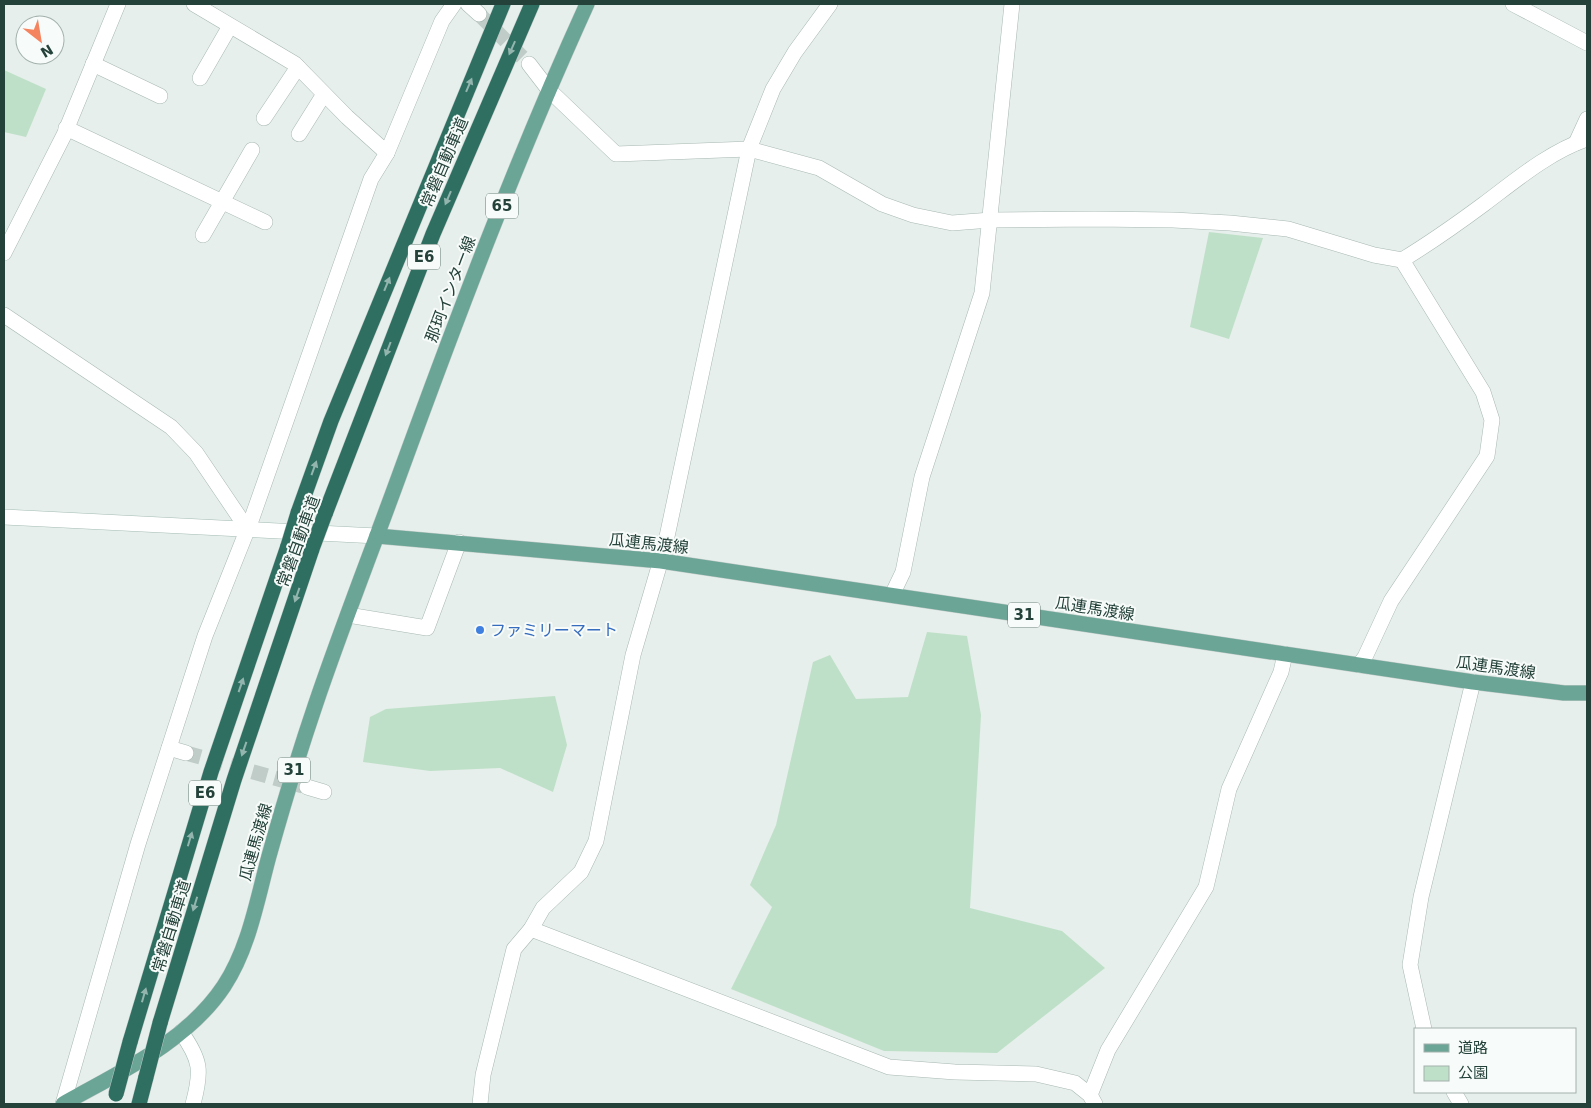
<svg xmlns="http://www.w3.org/2000/svg" width="1591" height="1108" font-family="'DejaVu Sans','Noto Sans JP',sans-serif">
	<style>
		.green { fill: #bfe0c8 }
		.lines { fill: none; stroke-linecap: round; stroke-linejoin: round }
		.street-tunnel { stroke: #bfccc8; stroke-width: 15; stroke-dasharray: 15 8; stroke-linecap: butt }
		.street-casing { stroke: #a8b8b2; stroke-width: 16 }
		.secondary-casing { stroke: #a4bbb3; stroke-width: 16 }
		.primary-casing { stroke: #c2cac8; stroke-width: 16 }
		.highway-casing { stroke: #c2cac8; stroke-width: 16 }
		.street { stroke: #fff; stroke-width: 15 }
		.secondary { stroke: #fff; stroke-width: 15 }
		.primary { stroke: #6aa596; stroke-width: 15 }
		.highway { stroke: #2f6f62; stroke-width: 15 }
		.highway-bridge-casing { stroke: #c2cac8; stroke-width: 16; stroke-linecap: butt }
		.highway-bridge { stroke: #2f6f62; stroke-width: 15 }
		.oneway { fill: #93b5ae }
		.shop-dot { fill: #3f7fe0; stroke: #f7fbf9; stroke-width: 2 }
		.labels { text-anchor: middle; stroke-width: 4; stroke-linejoin: round; paint-order: stroke }
		.shield { fill: #f7fbf9; stroke: #637a73; stroke-width: 1 }
		.shield-label { font-size: 15px; font-weight: bold; fill: #24423a }
		.street-label { font-size: 16px; fill: #24423a; stroke: #f7fbf9 }
		.shop-label { font-size: 16px; fill: #366cbe; stroke: #f7fbf9; text-anchor: start }
	</style>
	<rect width="100%" height="100%" fill="#e6efeb"/>
	<!-- green -->
	<g class="green">
		<polygon points="4,70 46,89 26,137 4,132"/>
		<polygon points="1209,232 1263,238 1229,339 1190,327"/>
		<polygon points="927,632 967,636 981,715 970,908 1062,931 1105,968 997,1053 884,1051 731,989 772,907 750,885 776,825 813,662 830,655 856,699 908,697"/>
		<polygon points="555,696 567,745 553,792 500,768 430,771 363,762 370,717 386,709"/>
	</g>
	<g class="lines">
		<!-- street-tunnel -->
		<g class="street-tunnel">
			<polyline points="479,14 529,64"/>
			<polyline points="186,753 303,786"/>
		</g>
		<defs>
			<g id="street">
				<polyline points="194,4 295,64 347,117 387,153"/>
				<polyline points="468,4 479,14"/>
				<polyline points="1513,4 1587,43"/>
				<polyline points="93,64 160,96"/>
				<path d="M529,64l20,26 67,64 133,-5 70,19 63,36 31,11 39,8 39,-3 103,-1 79,1 57,3 58,6 86,26 28,5c28,-17 55,-36 82,-56 32,-24 65,-52 103,-65"/>
				<polyline points="200,78 230,26"/>
				<polyline points="264,118 298,67"/>
				<polyline points="66,128 265,222"/>
				<polyline points="299,134 324,94"/>
				<polyline points="1576,143 1587,119"/>
				<polyline points="203,235 252,150"/>
				<polyline points="4,253 64,135 118,4"/>
				<polyline points="4,315 171,427 196,453 248,530"/>
				<polyline points="892,595 903,572 922,477 982,293 1012,4"/>
				<polyline points="348,615 427,628 459,542"/>
				<polyline points="1359,665 1365,657 1391,601 1487,456 1492,420 1483,392 1402,260"/>
				<polyline points="169,748 186,753"/>
				<polyline points="307,787 324,792"/>
				<polyline points="531,929 889,1067 955,1072 1036,1074 1075,1083 1090,1095 1095,1104"/>
				<polyline points="1424,1029 1410,965 1421,897 1473,682"/>
				<polyline points="1454,1092 1461,1104"/>
				<polyline points="1090,1095 1108,1050 1206,887 1229,789 1281,672 1285,654"/>
				<polyline points="63,1104 138,844 205,636 252,518 371,179 387,153 442,21 454,4"/>
				<polyline points="480,1104 483,1075 514,949 531,929 543,908 581,872 596,841 633,655 665,546 749,149 773,89 795,52 830,4"/>
			</g>
			<g id="secondary">
				<polyline points="4,517 377,536"/>
				<path d="M181,1032c20,28 21,39 12,72"/>
			</g>
			<g id="primary">
				<polyline points="377,536 661,561 1473,682 1564,693 1587,693"/>
				<path d="M63,1104c57,-32 124,-62 161,-118 25,-38 33,-86 45,-130 14,-50 29,-100 46,-150 26,-77 56,-153 84,-230 58,-159 118,-318 188,-472"/>
			</g>
			<g id="highway">
				<polyline points="298,513 331,421 503,4"/>
				<polyline points="325,514 433,234 532,4"/>
				<polyline points="160,1023 234,780 312,549"/>
				<polyline points="130,1042 211,772 288,546"/>
				<polyline points="139,1104 146,1077"/>
			</g>
		</defs>
		<!-- street casing -->
		<use href="#street" class="street-casing"/>
		<!-- secondary casing -->
		<use href="#secondary" class="secondary-casing"/>
		<!-- primary casing -->
		<use href="#primary" class="primary-casing"/>
		<!-- highway casing -->
		<use href="#highway" class="highway-casing"/>
		<!-- street -->
		<use href="#street" class="street"/>
		<!-- secondary -->
		<use href="#secondary" class="secondary"/>
		<!-- primary -->
		<use href="#primary" class="primary"/>
		<!-- highway -->
		<use href="#highway" class="highway"/>
		<defs>
			<g id="highway-bridge">
				<polyline points="288,546 298,513"/>
				<polyline points="312,549 325,514"/>
				<polyline points="146,1077 160,1023"/>
				<polyline points="116,1094 130,1042"/>
			</g>
		</defs>
		<!-- highway-bridge casing -->
		<use href="#highway-bridge" class="highway-bridge-casing"/>
		<!-- highway-bridge -->
		<use href="#highway-bridge" class="highway-bridge"/>
	</g>
	<!-- one-way arrows -->
	<defs><path id="oneway-solid" d="M-6-.8H1V-3.2L6.5 0L1 3.2V.8H-6Z" transform="scale(1.25)"/></defs>
	<g class="oneway">
		<use href="#oneway-solid" transform="translate(512 48) rotate(114)"/>
		<use href="#oneway-solid" transform="translate(469 85) rotate(-67)"/>
		<use href="#oneway-solid" transform="translate(448 198) rotate(113)"/>
		<use href="#oneway-solid" transform="translate(387 284) rotate(-68)"/>
		<use href="#oneway-solid" transform="translate(388 349) rotate(111)"/>
		<use href="#oneway-solid" transform="translate(314 468) rotate(-70)"/>
		<use href="#oneway-solid" transform="translate(297 595) rotate(109)"/>
		<use href="#oneway-solid" transform="translate(241 685) rotate(-71)"/>
		<use href="#oneway-solid" transform="translate(244 749) rotate(109)"/>
		<use href="#oneway-solid" transform="translate(190 839) rotate(-73)"/>
		<use href="#oneway-solid" transform="translate(195 904) rotate(107)"/>
		<use href="#oneway-solid" transform="translate(144 995) rotate(-74)"/>
	</g>
	<!-- markers -->
	<circle class="shop-dot" cx="480" cy="630" r="5"/>
	<g class="labels">
		<!-- shield labels -->
		<g class="shield">
			<rect x="486" y="193.5" width="32" height="25" rx="4"/>
			<rect x="408" y="244.5" width="32" height="25" rx="4"/>
			<rect x="1008" y="602.5" width="32" height="25" rx="4"/>
			<rect x="278" y="757.5" width="32" height="25" rx="4"/>
			<rect x="189" y="780.5" width="32" height="25" rx="4"/>
		</g>
		<g class="shield-label">
			<text x="502" y="211">65</text>
			<text x="424" y="262">E6</text>
			<text x="1024" y="620">31</text>
			<text x="294" y="775">31</text>
			<text x="205" y="798">E6</text>
		</g>
		<!-- street labels -->
		<g class="street-label">
			<text transform="translate(444 162) rotate(-67)" y="6">常磐自動車道</text>
			<text transform="translate(450 289) rotate(-69)" y="6">那珂インター線</text>
			<text transform="translate(298 541) rotate(-70)" y="6">常磐自動車道</text>
			<text transform="translate(649 543) rotate(6)" y="6">瓜連馬渡線</text>
			<text transform="translate(1095 608) rotate(9)" y="6">瓜連馬渡線</text>
			<text transform="translate(1496 667) rotate(8)" y="6">瓜連馬渡線</text>
			<text transform="translate(255 842) rotate(-74)" y="6">瓜連馬渡線</text>
			<text transform="translate(171 926) rotate(-73)" y="6">常磐自動車道</text>
		</g>
		<!-- shop labels -->
		<g class="shop-label">
			<text x="490" y="636">ファミリーマート</text>
		</g>
	</g>
	<!-- border -->
	<rect width="1591" height="1108" fill="none" stroke="#24423a" stroke-width="10"/>
	<!-- legend -->
	<rect x="1414" y="1028" width="162" height="65" fill="#f7fbf9" stroke="#a3b1ad"/>
	<rect x="1424" y="1044" width="25" height="8" fill="#6aa596" stroke="#a3b1ad"/>
	<text x="1458" y="1053" font-size="15" fill="#24423a">道路</text>
	<rect x="1424" y="1066" width="25" height="15" fill="#bfe0c8" stroke="#a3b1ad"/>
	<text x="1458" y="1078" font-size="15" fill="#24423a">公園</text>
	<!-- north arrow -->
	<g transform="translate(40 40) rotate(149)"><circle r="24" fill="#f7fbf9" stroke="#a3b1ad"/>
	<path d="M0-4L9 19L0 12L-9 19Z" fill="#f4845f"/>
	<text y="-8" font-size="14" font-weight="bold" text-anchor="middle" fill="#24423a">N</text>
	</g>
</svg>
